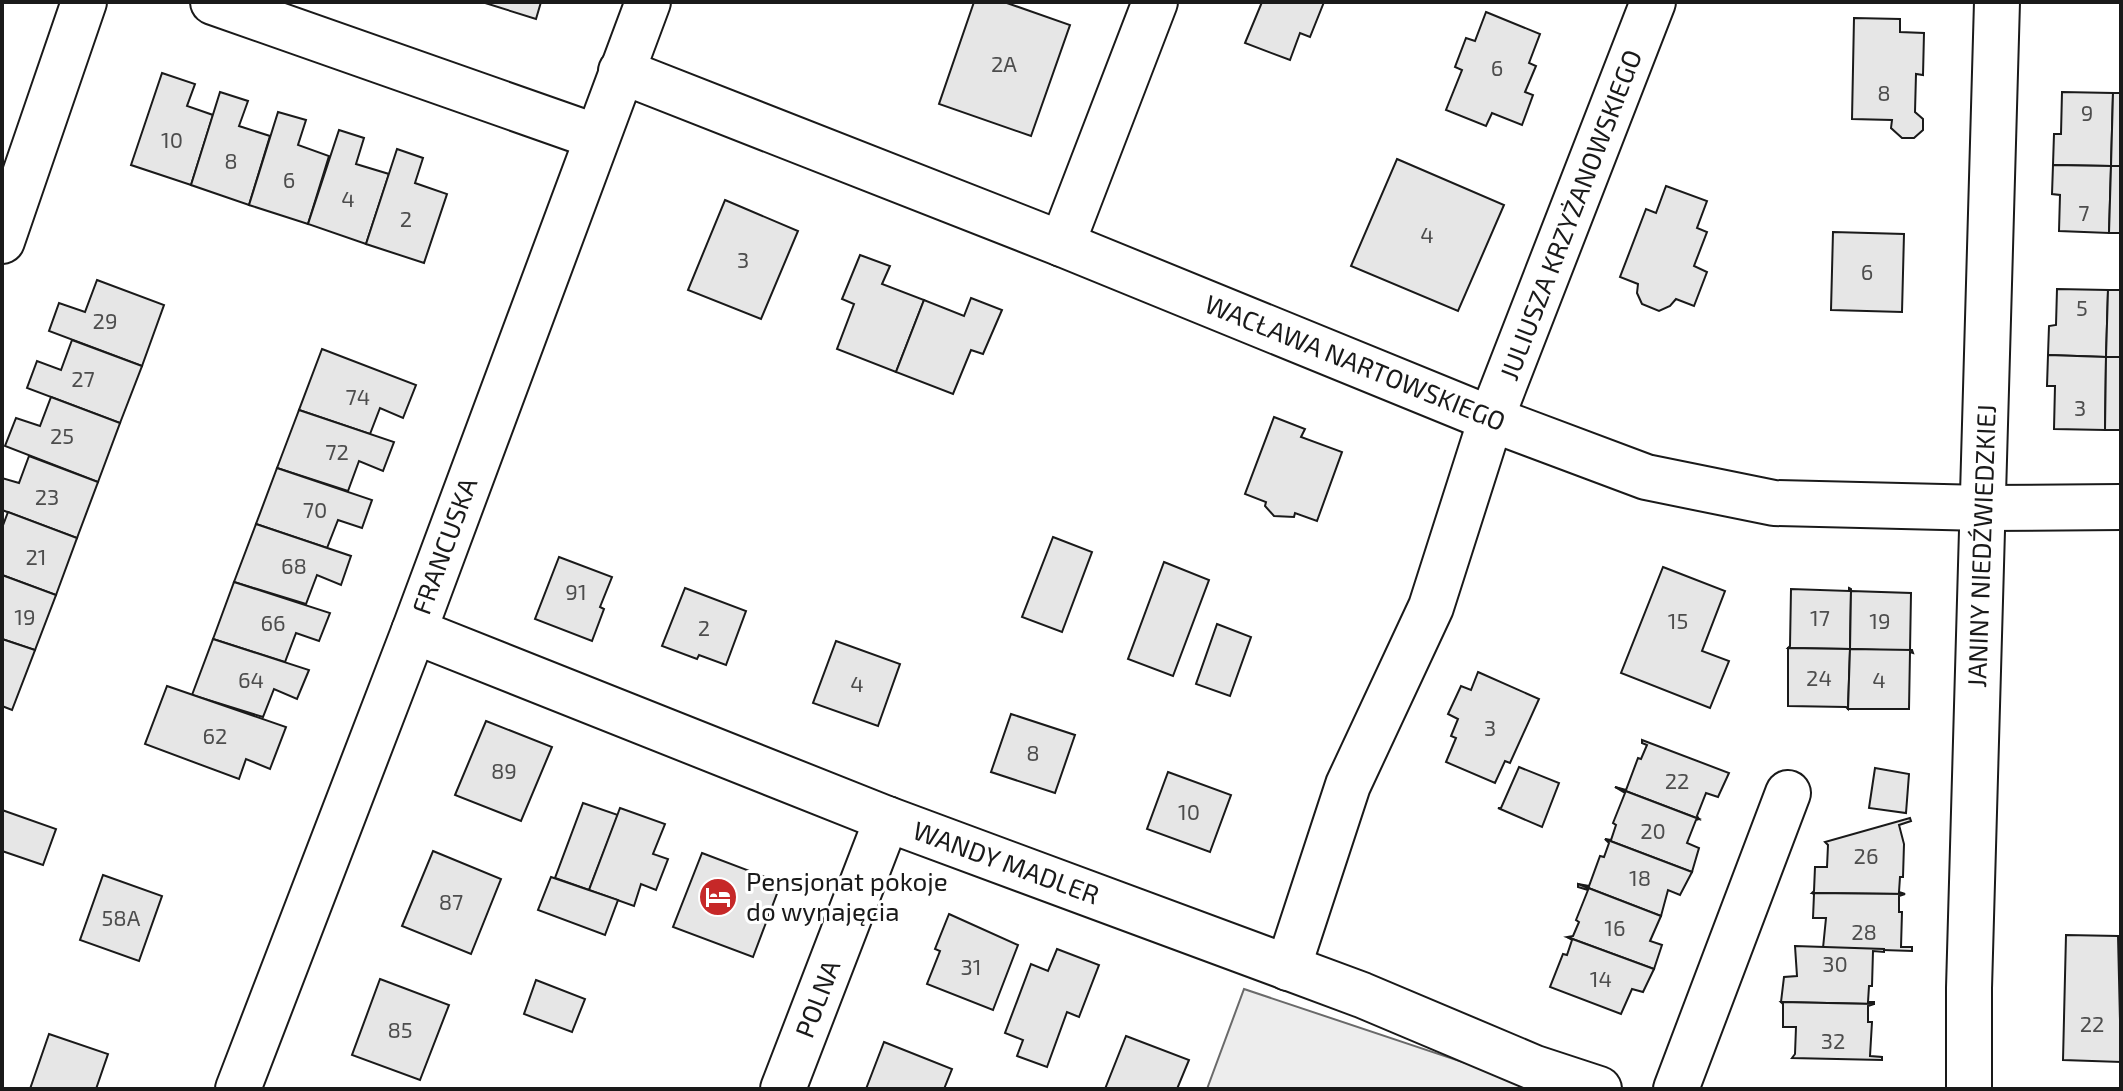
<svg xmlns="http://www.w3.org/2000/svg" width="2123" height="1091" font-family="'Exo 2',sans-serif">
	<style>
		.built { fill: #ededed; stroke: #6a6a6a; stroke-width: 2 }
		.building { fill: #e6e6e6; stroke: #1a1a1a; stroke-width: 2 }
		.lines { fill: none; stroke-linecap: round; stroke-linejoin: round }
		.minor-casing { stroke: #1a1a1a; stroke-width: 48 }
		.minor { stroke: #fff; stroke-width: 44 }
		.labels { text-anchor: middle; stroke-width: 6; stroke-linejoin: round; paint-order: stroke }
		.number-label { font-size: 22px; fill: #4d4d4d }
		.street-label { font-size: 26px; fill: #1a1a1a; stroke: #fff }
		.poi-label { font-size: 26px; fill: #1a1a1a; stroke: #fff; text-anchor: start }
	</style>
	<rect width="100%" height="100%" fill="#fff"/>
	<!-- built -->
	<polygon class="built" points="1244,989 1543,1089 1207,1089"/>
	<!-- building -->
	<g class="building">
		<polygon points="482,2 541,2 536,19"/>
		<polygon points="974,2 1004,2 1070,25 1031,136 939,104"/>
		<polygon points="1262,2 1324,2 1310,37 1300,33 1290,60 1245,43"/>
		<polygon points="1486,12 1540,34 1529,63 1536,66 1525,92 1533,95 1522,125 1492,113 1486,126 1446,110 1462,70 1455,67 1466,38 1475,41"/>
		<polygon points="1854,18 1900,19 1900,32 1924,33 1923,75 1916,74 1915,112 1923,119 1923,130 1914,138 1902,138 1891,128 1892,120 1852,119"/>
		<polygon points="162,73 195,84 187,106 213,115 191,185 131,165"/>
		<polygon points="220,92 248,101 239,126 270,136 249,205 191,185"/>
		<polygon points="2062,92 2113,93 2111,166 2053,165 2054,134 2061,134"/>
		<polygon points="2113,93 2121,93 2121,166 2111,166"/>
		<polygon points="278,112 306,120 298,145 329,156 308,224 249,205"/>
		<polygon points="339,130 364,138 356,164 389,174 366,244 308,224"/>
		<polygon points="397,149 423,158 415,183 447,194 424,263 366,244"/>
		<polygon points="1397,159 1504,205 1458,311 1351,266"/>
		<polygon points="2053,165 2111,166 2109,233 2059,231 2060,195 2052,194"/>
		<polygon points="2111,166 2121,166 2121,233 2109,233"/>
		<polygon points="1666,186 1707,201 1697,228 1707,232 1694,266 1707,272 1694,306 1676,299 1670,306 1659,311 1642,304 1637,293 1638,284 1620,277 1646,209 1656,213"/>
		<polygon points="725,200 798,231 761,319 688,290"/>
		<polygon points="1833,232 1904,234 1902,312 1831,310"/>
		<polygon points="860,255 890,266 882,284 924,300 896,372 837,349 854,304 842,299"/>
		<polygon points="97,280 164,305 142,366 49,331 59,303 85,312"/>
		<polygon points="2057,289 2108,290 2106,357 2048,355 2049,326 2056,325"/>
		<polygon points="2108,290 2121,290 2121,357 2106,357"/>
		<polygon points="971,298 1002,310 983,354 971,350 953,394 896,372 924,300 964,316"/>
		<polygon points="72,340 142,366 120,423 27,388 37,361 61,370"/>
		<polygon points="322,349 416,385 403,418 380,408 370,434 299,410"/>
		<polygon points="2048,355 2106,357 2105,430 2054,429 2055,386 2047,386"/>
		<polygon points="2106,357 2121,357 2121,430 2105,430"/>
		<polygon points="51,397 120,423 98,482 5,446 16,418 40,426"/>
		<polygon points="299,410 394,442 383,471 359,461 348,491 277,468"/>
		<polygon points="1274,417 1305,429 1301,437 1342,452 1317,521 1295,513 1294,517 1274,516 1265,506 1266,502 1245,494"/>
		<polygon points="29,456 98,482 77,538 2,510 2,478 19,483"/>
		<polygon points="277,468 372,500 362,528 338,520 327,548 256,524"/>
		<polygon points="8,512 77,538 56,595 2,575 2,528"/>
		<polygon points="256,524 351,556 341,585 317,575 306,604 234,582"/>
		<polygon points="1053,537 1092,552 1062,632 1022,617"/>
		<polygon points="559,557 612,577 600,607 604,609 592,641 535,619"/>
		<polygon points="1164,562 1209,580 1173,676 1128,659"/>
		<polygon points="1663,567 1725,591 1702,651 1729,661 1710,708 1621,673"/>
		<polygon points="2,575 56,595 35,650 2,639"/>
		<polygon points="234,582 330,613 319,641 296,633 285,662 213,639"/>
		<polygon points="685,588 746,611 726,665 699,655 697,659 662,646"/>
		<polygon points="1849,588 1851,589 1850,649 1788,648 1790,646 1791,589 1849,591"/>
		<polygon points="1851,591 1911,593 1910,651 1850,649"/>
		<polygon points="1217,624 1251,637 1230,696 1196,684"/>
		<polygon points="2,639 35,650 12,710 2,706"/>
		<polygon points="213,639 309,670 297,699 274,689 263,717 192,695"/>
		<polygon points="836,641 900,664 878,726 813,703"/>
		<polygon points="1788,648 1850,649 1848,709 1846,707 1788,706"/>
		<polygon points="1850,649 1912,650 1913,653 1910,652 1909,709 1848,709"/>
		<polygon points="1478,672 1539,699 1510,763 1505,761 1495,783 1446,762 1456,738 1451,736 1458,719 1448,714 1461,686 1471,690"/>
		<polygon points="167,686 286,727 270,769 246,759 239,779 145,744"/>
		<polygon points="1011,714 1075,735 1055,793 991,772"/>
		<polygon points="486,721 552,747 521,821 455,795"/>
		<polygon points="1642,740 1729,773 1718,797 1706,793 1697,816 1699,819 1615,787 1626,790 1638,758 1641,759 1647,745 1642,743"/>
		<polygon points="1519,767 1559,783 1542,827 1498,808 1501,808"/>
		<polygon points="1875,768 1909,774 1906,813 1869,808"/>
		<polygon points="1168,772 1231,795 1210,852 1147,829"/>
		<polygon points="1615,787 1699,819 1696,820 1687,843 1699,848 1692,872 1605,839 1611,840 1616,825 1613,823 1625,793"/>
		<polygon points="583,803 618,815 589,890 555,878"/>
		<polygon points="620,808 665,824 653,854 668,859 656,890 641,884 634,906 589,890"/>
		<polygon points="2,810 56,829 43,865 2,851"/>
		<polygon points="1910,818 1911,821 1899,825 1904,844 1903,877 1900,877 1899,892 1905,894 1812,893 1814,891 1815,867 1827,867 1828,845 1825,842"/>
		<polygon points="1605,839 1692,872 1680,895 1668,890 1661,916 1578,884 1589,886 1600,856 1604,857 1609,843"/>
		<polygon points="433,851 501,879 471,954 402,926"/>
		<polygon points="702,853 781,883 753,957 673,927"/>
		<polygon points="103,875 162,896 139,961 80,940"/>
		<polygon points="551,877 618,900 605,935 538,910"/>
		<polygon points="1578,884 1661,916 1650,941 1662,945 1654,969 1567,937 1573,936 1579,922 1576,920 1588,890 1578,887"/>
		<polygon points="1812,893 1905,894 1899,896 1899,912 1902,912 1901,947 1912,947 1912,951 1823,948 1826,918 1813,918 1814,894"/>
		<polygon points="949,914 1018,945 993,1010 927,984 940,951 935,949"/>
		<polygon points="2066,935 2118,936 2121,1062 2063,1060"/>
		<polygon points="1567,937 1654,969 1643,992 1632,989 1621,1014 1550,987 1563,954 1567,955 1572,940"/>
		<polygon points="1795,946 1884,949 1884,952 1873,951 1872,986 1869,986 1868,1002 1874,1002 1874,1004 1781,1002 1784,977 1797,976"/>
		<polygon points="1057,949 1099,965 1079,1017 1067,1012 1047,1067 1017,1056 1023,1040 1005,1033 1031,964 1048,971"/>
		<polygon points="380,979 449,1005 420,1080 352,1055"/>
		<polygon points="536,980 585,999 572,1032 524,1014"/>
		<polygon points="1781,1002 1874,1004 1868,1006 1868,1022 1872,1022 1870,1056 1882,1057 1882,1060 1792,1058 1795,1054 1796,1027 1783,1027 1783,1004"/>
		<polygon points="49,1034 108,1054 96,1089 30,1089"/>
		<polygon points="1126,1036 1189,1060 1177,1089 1105,1089"/>
		<polygon points="884,1042 952,1069 944,1089 866,1089"/>
	</g>
	<g class="lines">
		<defs>
			<g id="minor">
				<polyline points="213,2 597,137"/>
				<polyline points="621,71 1062,244 1491,419 1646,477 1774,503 1984,508 2121,507"/>
				<polyline points="2,241 84,2"/>
				<polyline points="1062,244 1155,2"/>
				<polyline points="414,631 887,819 1362,995 1535,1068 1599,1089"/>
				<polyline points="1288,968 1348,785 1431,607 1491,419 1653,2"/>
				<polyline points="238,1089 414,631 648,2"/>
				<polyline points="783,1089 887,819"/>
				<polyline points="1676,1089 1788,793"/>
				<polyline points="1969,1089 1969,988 1997,2"/>
			</g>
		</defs>
		<!-- minor casing -->
		<use href="#minor" class="minor-casing"/>
		<!-- minor -->
		<use href="#minor" class="minor"/>
	</g>
	<!-- icons -->
	<defs>
		<symbol id="hotel-disc" viewBox="-11 -11 22 22"><circle r="9.5" fill="#c62828" stroke="#fff"/><path d="M-6-4.5h1.5V1H6V5H4.5V3h-9V5H-6ZM-4 0a1.8 1.8 0 1 1 3.6 0ZM.5 0V-2.5h3Q6-2.5 6 0Z" fill="#fff"/></symbol>
	</defs>
	<g fill-rule="evenodd">
		<use href="#hotel-disc" x="696" y="875" width="44" height="44"/>
	</g>
	<g class="labels">
		<!-- number labels -->
		<g class="number-label">
			<text x="1004" y="72">2A</text>
			<text x="1497" y="76">6</text>
			<text x="1884" y="101">8</text>
			<text x="2087" y="121">9</text>
			<text x="172" y="148">10</text>
			<text x="231" y="169">8</text>
			<text x="289" y="188">6</text>
			<text x="348" y="207">4</text>
			<text x="2084" y="221">7</text>
			<text x="406" y="227">2</text>
			<text x="1427" y="243">4</text>
			<text x="743" y="268">3</text>
			<text x="1867" y="280">6</text>
			<text x="2082" y="316">5</text>
			<text x="105" y="329">29</text>
			<text x="83" y="387">27</text>
			<text x="358" y="405">74</text>
			<text x="2080" y="416">3</text>
			<text x="62" y="444">25</text>
			<text x="337" y="460">72</text>
			<text x="47" y="505">23</text>
			<text x="315" y="518">70</text>
			<text x="36" y="565">21</text>
			<text x="294" y="574">68</text>
			<text x="576" y="600">91</text>
			<text x="25" y="625">19</text>
			<text x="1820" y="626">17</text>
			<text x="1678" y="629">15</text>
			<text x="1880" y="629">19</text>
			<text x="273" y="631">66</text>
			<text x="704" y="636">2</text>
			<text x="1819" y="686">24</text>
			<text x="251" y="688">64</text>
			<text x="1879" y="688">4</text>
			<text x="857" y="692">4</text>
			<text x="1490" y="736">3</text>
			<text x="215" y="744">62</text>
			<text x="1033" y="761">8</text>
			<text x="504" y="779">89</text>
			<text x="1677" y="789">22</text>
			<text x="1189" y="820">10</text>
			<text x="1653" y="839">20</text>
			<text x="1866" y="864">26</text>
			<text x="1640" y="886">18</text>
			<text x="451" y="910">87</text>
			<text x="121" y="926">58A</text>
			<text x="1615" y="936">16</text>
			<text x="1864" y="940">28</text>
			<text x="1835" y="972">30</text>
			<text x="971" y="975">31</text>
			<text x="1601" y="987">14</text>
			<text x="2092" y="1032">22</text>
			<text x="400" y="1038">85</text>
			<text x="1833" y="1049">32</text>
		</g>
		<!-- street labels -->
		<g class="street-label">
			<text transform="translate(1571 215) rotate(-69)" y="9">JULIUSZA KRZYŻANOWSKIEGO</text>
			<text transform="translate(1355 363) rotate(22)" y="9">WACŁAWA NARTOWSKIEGO</text>
			<text transform="translate(445 546) rotate(-70)" y="9">FRANCUSKA</text>
			<text transform="translate(1982 546) rotate(-88)" y="9">JANINY NIEDŹWIEDZKIEJ</text>
			<text transform="translate(1006 863) rotate(20)" y="9">WANDY MADLER</text>
			<text transform="translate(818 999) rotate(-69)" y="9">POLNA</text>
		</g>
		<!-- poi labels -->
		<g class="poi-label">
			<text x="746" y="891">Pensjonat pokoje<tspan x="746" dy="30">do wynajęcia</tspan></text>
		</g>
	</g>
	<!-- border -->
	<rect width="2123" height="1091" fill="none" stroke="#1a1a1a" stroke-width="8"/>
</svg>
